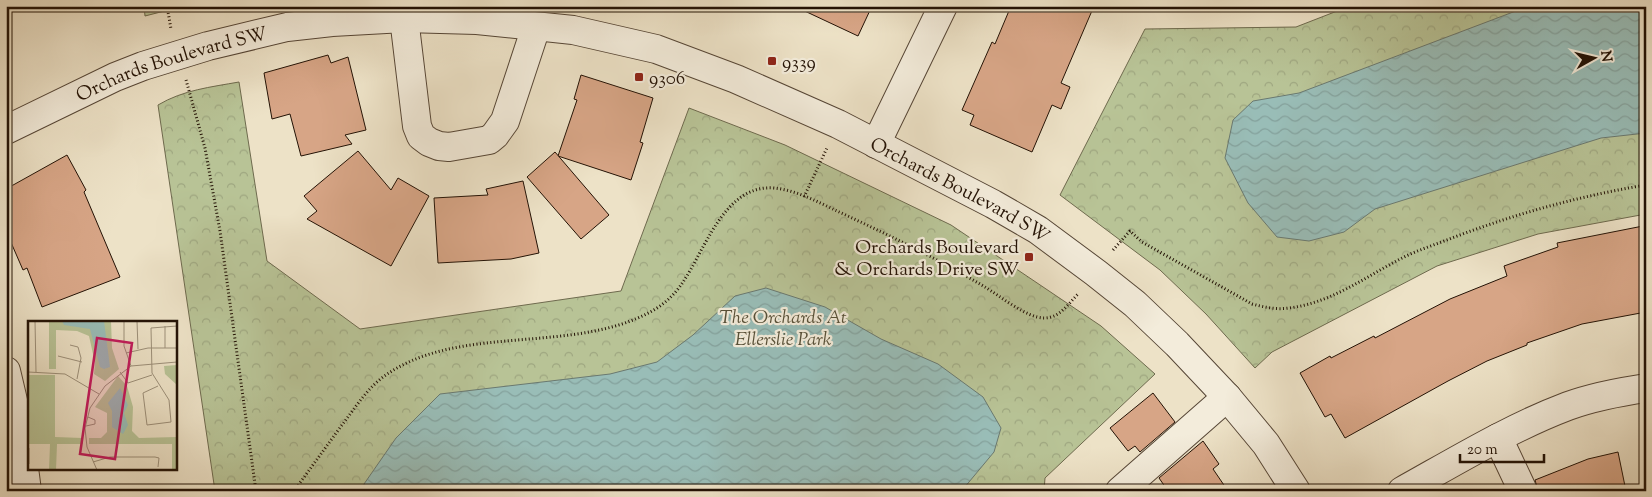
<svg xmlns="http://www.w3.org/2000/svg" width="1652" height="497" font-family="'Sorts Mill Goudy',serif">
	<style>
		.forest { fill: url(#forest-crowns); stroke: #6e6a4e }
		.water { fill: url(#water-waves); stroke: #6a7970 }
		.building { fill: #d7a586; stroke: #231205 }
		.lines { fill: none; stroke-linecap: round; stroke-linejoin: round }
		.minor-casing { stroke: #564636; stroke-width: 30 }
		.path { stroke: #231205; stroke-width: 3; stroke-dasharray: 1 2.5; stroke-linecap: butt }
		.minor { stroke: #f3ecdb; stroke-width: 28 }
		.poi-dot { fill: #8f2418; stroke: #f3ecdb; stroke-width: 2 }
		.labels { text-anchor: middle; stroke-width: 4.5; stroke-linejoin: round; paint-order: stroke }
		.poi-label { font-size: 19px; fill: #231205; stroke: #f3ecdb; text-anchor: start }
		.street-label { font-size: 19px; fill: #231205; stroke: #f3ecdb }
		.park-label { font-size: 19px; font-style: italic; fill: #575038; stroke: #f3ecdb }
		.inset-road { fill: none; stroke: #9c8f79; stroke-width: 1 }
		.view { fill: #c2185b; fill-opacity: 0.15; stroke: #c2185b; stroke-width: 2.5 }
		.inset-edge { fill: none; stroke: #231205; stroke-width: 2.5 }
	</style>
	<defs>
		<pattern id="forest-crowns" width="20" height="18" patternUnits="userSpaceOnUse" patternTransform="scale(1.25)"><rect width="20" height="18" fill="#b8c396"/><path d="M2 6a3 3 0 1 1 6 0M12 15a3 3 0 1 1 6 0" fill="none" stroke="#9ea680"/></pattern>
		<pattern id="water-waves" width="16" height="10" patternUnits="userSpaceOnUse" patternTransform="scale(1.25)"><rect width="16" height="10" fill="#99bdb7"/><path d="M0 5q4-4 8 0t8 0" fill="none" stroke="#84a19c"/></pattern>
	</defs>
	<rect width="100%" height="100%" fill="#ede2c7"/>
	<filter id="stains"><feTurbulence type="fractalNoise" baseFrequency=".004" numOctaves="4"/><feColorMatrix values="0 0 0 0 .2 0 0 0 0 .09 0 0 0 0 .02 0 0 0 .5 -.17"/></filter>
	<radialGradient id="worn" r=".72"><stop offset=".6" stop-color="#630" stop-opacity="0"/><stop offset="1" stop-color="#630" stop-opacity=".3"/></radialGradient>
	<!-- forest -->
	<g class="forest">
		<polygon points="144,6 184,6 145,16"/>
		<polygon points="1350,6 1646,6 1646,214 1538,234 1437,266 1272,352 1255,368 1206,314 1160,270 1060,195 1145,29 1296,27"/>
		<path d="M239,82l28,179 93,68 261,-38 68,-183 96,37 166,80 150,101 54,48 -110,104 -1,13h-829l-57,-386c25,-15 53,-18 81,-23z"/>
	</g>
	<!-- water -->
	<g class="water">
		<polygon points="1529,6 1646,6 1646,133 1601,138 1375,209 1344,232 1309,241 1277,237 1248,203 1225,158 1233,120 1253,101 1299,93"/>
		<polygon points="766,288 825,307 881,339 938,364 983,397 1001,428 994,452 964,488 959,491 364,491 364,484 396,438 440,394 610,374 657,362 693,335 735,296"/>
	</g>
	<!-- building -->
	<g class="building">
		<polygon points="794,6 872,6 858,36"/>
		<polygon points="1011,6 1094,6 1061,83 1070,87 1061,109 1052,105 1032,152 970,125 974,115 962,110 992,42 995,44"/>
		<polygon points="328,55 331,63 348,57 366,130 345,135 352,144 301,156 290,114 272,119 264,73"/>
		<polygon points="581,75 653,98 640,142 643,143 631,180 558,156 577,100 574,99"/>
		<polygon points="358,151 391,190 398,178 429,196 391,266 307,219 317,211 304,196"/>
		<polygon points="555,152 609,215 581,239 527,177"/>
		<polygon points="67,155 86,190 84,192 120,277 42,307 27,268 23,270 6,231 6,189"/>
		<polygon points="523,181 539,253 511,259 438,263 434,198 488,195 486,189"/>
		<polygon points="1643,226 1646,244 1646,312 1582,324 1527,343 1527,345 1487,361 1448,381 1345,438 1331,414 1325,417 1300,373 1330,356 1331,358 1374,336 1375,338 1450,299 1507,276 1504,266 1558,247 1557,243"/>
		<polygon points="1153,393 1175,422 1140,452 1135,446 1128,451 1110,428"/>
		<polygon points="1203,441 1219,464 1213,469 1228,491 1168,491 1159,478"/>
		<polygon points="1618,452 1626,491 1538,491 1535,480 1588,459"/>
	</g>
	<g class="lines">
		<defs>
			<g id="minor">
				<polyline points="404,18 417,126 421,136 429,142 439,146 449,147 489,140 495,135 505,121 536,27"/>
				<path id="s1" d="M6,130l109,-53 28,-11 65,-20 79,-19 45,-5 72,-4 73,2 96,10 83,19 80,30 102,45 155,80 45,26 58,43 39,31 42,40 50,53 39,47 30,47"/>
				<polyline points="876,144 943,6"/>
				<polyline points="6,371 18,422 27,491"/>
				<polyline points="1498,438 1523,491"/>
				<polyline points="1120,491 1227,397"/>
				<path d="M1402,491c54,-30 108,-63 166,-85 25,-9 51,-14 78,-18"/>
			</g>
		</defs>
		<!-- minor casing -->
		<use href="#minor" class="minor-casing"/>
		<!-- path -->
		<g class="path">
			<polyline points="167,6 171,29"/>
			<polyline points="186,80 205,148 220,231 256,491"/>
			<polyline points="804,197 827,148"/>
			<path d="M1113,250l17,-19 12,11 110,62c12,3 24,6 37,4 43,-5 79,-33 117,-52 15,-7 31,-12 46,-18 63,-24 127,-42 194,-53"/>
			<path d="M294,491c16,-22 32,-44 48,-66 13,-17 26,-38 44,-50 74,-52 188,-20 266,-64 13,-7 24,-18 31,-29 23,-34 42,-98 91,-94 22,2 44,14 63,23 50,23 101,48 148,76 15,9 42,31 59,31 16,0 24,-14 34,-24"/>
		</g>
		<!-- minor -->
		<use href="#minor" class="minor"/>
	</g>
	<!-- markers -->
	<g class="poi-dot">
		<rect x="767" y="56" width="10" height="10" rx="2.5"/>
		<rect x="634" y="72" width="10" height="10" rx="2.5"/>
		<rect x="1024" y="252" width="10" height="10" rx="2.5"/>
	</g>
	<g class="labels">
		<!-- poi labels -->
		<g class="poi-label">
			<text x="782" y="68">9339</text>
			<text x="649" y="84">9306</text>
			<text x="1019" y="253" text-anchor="end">Orchards Boulevard<tspan x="1019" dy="22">&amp; Orchards Drive SW</tspan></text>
		</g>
		<!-- street labels -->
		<g class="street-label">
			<text dy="7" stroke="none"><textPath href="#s1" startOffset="179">Orchards Boulevard SW</textPath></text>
			<text dy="7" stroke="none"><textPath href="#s1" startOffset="1008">Orchards Boulevard SW</textPath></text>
		</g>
		<!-- park labels -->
		<g class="park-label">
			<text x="783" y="323">The Orchards At<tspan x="783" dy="22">Ellerslie Park</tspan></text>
		</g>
	</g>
	<!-- overview -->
	<g transform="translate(28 321)">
		<rect width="149" height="149" fill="#ede2c7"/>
		<path d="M21,0h62l1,27 7,21 -14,12 -11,-7 1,-11 -6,-27 -12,-5 -21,-1v39h-7zM149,44v20l-12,-11 -1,-8zM0,54h27v62l27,1 1,6h-26l-1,26h-7l1,-26h-22zM90,55l9,10 6,21 -1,24 7,7 38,-1v33h-5v-26h-83v-6h12l6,-6v-19l-12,-6z" fill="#b8c396"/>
		<path d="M9,95l10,4 -8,8 3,3 -3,3 -10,-10z" fill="#b8c396"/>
		<path d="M34,0h42l6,46 -6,2 -4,-2 -10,-38 -26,-4zM92,67l8,17 -4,8 4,12 -5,9 -11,-7v-16l-4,-8z" fill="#99bdb7"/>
		<path class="inset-road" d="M7,0l1,51M96,0v25l7,20M109,0l1,28M42,24l8,2 3,11 -4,21M137,27v-22M98,32l22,-5h29M30,35l24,6M0,51l37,2 34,20M92,51l8,11 24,-8M130,65l-15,7 4,32 24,-3 -2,-22 -17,-27 -1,-45 26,-2M58,105l9,-2v-4l-7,-3M1,127v16M65,141l17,-5h45l4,1 -1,9M69,149l-10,-23 -2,-19 5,-20 15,-22 26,-20 46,-4"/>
		<path class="view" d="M69,17l35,5 -17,116 -35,-5z"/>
		<rect width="149" height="149" class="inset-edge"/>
	</g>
	<!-- margin -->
	<rect width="1652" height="497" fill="none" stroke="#ede2c7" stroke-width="25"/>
	<rect x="8" y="8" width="1637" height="482" fill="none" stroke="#231205" stroke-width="2.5"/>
	<rect x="12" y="12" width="1627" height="472" fill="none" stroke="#231205"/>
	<!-- north arrow -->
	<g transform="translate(1594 58) rotate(82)" stroke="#f3ecdb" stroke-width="4" paint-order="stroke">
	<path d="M0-4L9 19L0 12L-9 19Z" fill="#231205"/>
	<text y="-8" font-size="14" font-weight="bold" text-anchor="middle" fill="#231205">N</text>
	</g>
	<!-- scale -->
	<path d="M1460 454v8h84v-8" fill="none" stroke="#231205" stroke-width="2.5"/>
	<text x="1467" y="454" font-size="15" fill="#231205" stroke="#f3ecdb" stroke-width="4" paint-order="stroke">20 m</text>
	<rect width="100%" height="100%" filter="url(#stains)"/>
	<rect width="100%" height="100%" fill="url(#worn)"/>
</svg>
